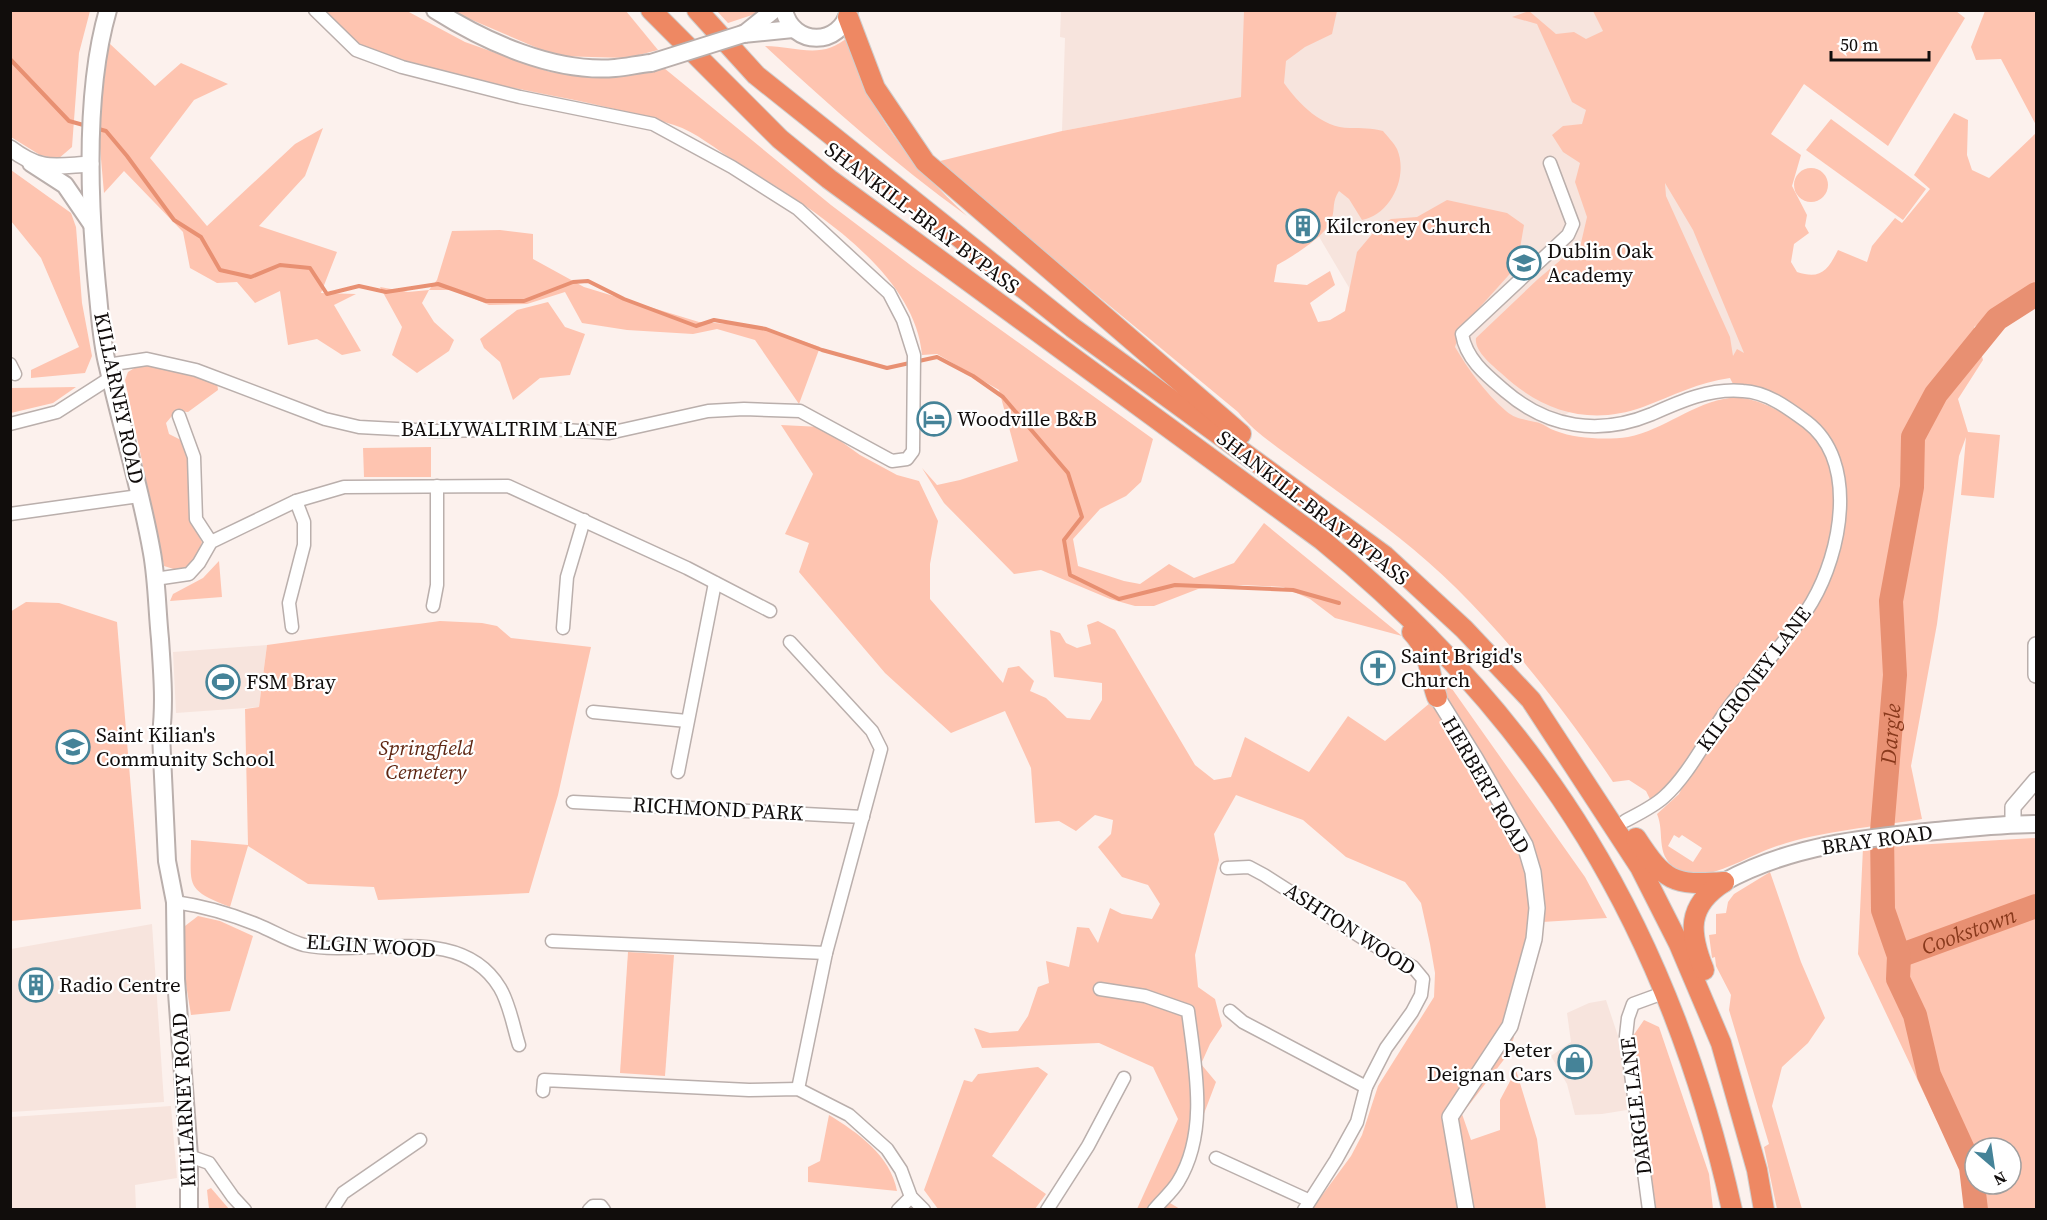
<svg xmlns="http://www.w3.org/2000/svg" width="2047" height="1220" font-family="'Source Serif 4',serif">
	<style>
		.built { fill: #f7e4dd }
		.green { fill: #fec4b0; fill-rule: evenodd }
		.lines { fill: none; stroke-linecap: round; stroke-linejoin: round }
		.stream { stroke: #e89072; stroke-width: 4 }
		.river { stroke: #e89072; stroke-width: 24 }
		.minor-casing { stroke: #baafac; stroke-width: 15 }
		.tertiary-casing { stroke: #baafac; stroke-width: 18 }
		.secondary-casing { stroke: #baafac; stroke-width: 20 }
		.trunk-casing { stroke: #cfcfce; stroke-width: 22 }
		.minor { stroke: #fff; stroke-width: 12 }
		.tertiary { stroke: #fff; stroke-width: 15 }
		.secondary { stroke: #fff; stroke-width: 16 }
		.trunk { stroke: #ee8863; stroke-width: 20 }
		.secondary-bridge-casing { stroke: #baafac; stroke-width: 20; stroke-linecap: butt }
		.secondary-bridge { stroke: #fff; stroke-width: 16 }
		.labels { text-anchor: middle; stroke-width: 4.5; stroke-linejoin: round; paint-order: stroke }
		.street-label { font-size: 21px; fill: #110d0c; stroke: #fff }
		.poi-label { font-size: 21px; fill: #110d0c; stroke: #fff; text-anchor: start }
		.park-label { font-size: 21px; font-style: italic; fill: #5f2713; stroke: #fff }
		.water-label { font-size: 22px; font-style: italic; fill: #89391c; stroke: #fff }
	</style>
	<rect width="100%" height="100%" fill="#fcf1ed"/>
	<!-- built -->
	<g class="built">
		<polygon points="1061,10 1677,11 1752,355 1576,408 1463,481 1252,123 1241,97 1062,131 1065,38 1060,37"/>
		<polygon points="267,645 259,707 176,713 173,652"/>
		<polygon points="152,924 164,1102 11,1112 11,949"/>
		<polygon points="1606,1000 1625,1057 1633,1109 1602,1114 1575,1115 1567,1084 1551,1056 1571,1042 1567,1013 1589,1003"/>
		<polygon points="171,1106 177,1178 135,1185 136,1209 11,1209 11,1117"/>
	</g>
	<!-- green -->
	<g class="green">
		<polygon points="10,11 90,11 79,53 72,147 58,159 40,155 11,137"/>
		<path d="M322,11h85l58,31 85,30 59,5 55,-9 167,137 82,62 240,172 -12,43 -15,14 -26,13 -27,30 5,27 46,15 16,3 29,-20 25,14 40,-15 30,-40 138,113 -67,-18 -25,-19 -27,-12 -40,-2 -45,4 -44,17h-19l-25,-7 -69,-29 -27,4 -70,-71 -22,-35 15,17 23,-5 58,-19 -19,-71 -62,-36 -15,1c-7,-86 -120,-153 -186,-193 -19,-12 -40,-30 -62,-37 -70,-22 -144,-32 -216,-49 -32,-8 -66,-14 -95,-30 -17,-10 -28,-22 -41,-35z"/>
		<polygon points="451,11 626,11 658,50 627,58 556,56"/>
		<polygon points="717,11 764,11 728,23"/>
		<path d="M1244,11h93l-5,23 -27,13 -19,14 -2,22c15,21 38,45 66,45 12,0 21,0 33,3 4,5 11,12 14,18 12,28 -7,66 -35,71l-13,-21 -10,-8c-7,11 -4,16 -7,27 -5,18 -39,38 -55,47l-3,17 33,3 23,-14 5,14 -25,18 8,19 12,-2 15,-9 12,-59 22,-26 12,-7 26,-2 30,-17 60,13 17,12 -7,41 -56,62 -6,19c13,22 31,47 51,64 9,8 18,8 29,11 8,1 14,7 21,9 20,8 51,9 72,6 36,-7 66,-35 102,-39 27,-3 54,16 76,29l-31,-30 -42,-13 -3,-6c-31,4 -58,18 -87,29 -53,19 -101,5 -142,-34 -9,-8 -27,-22 -25,-35l62,-59 43,-36 6,-26 -12,-35 5,-19 -17,-11 -11,-17 11,-9 19,-2 4,-14 -14,-8 -35,-78 -25,-7 17,-6 27,23 18,-2 12,7 17,-8 -10,-20h363l9,7 -77,128 -84,-62 -33,50 30,21 -9,31 15,29 -2,11 4,7 -15,11 -3,18 6,10c24,8 31,-2 41,-22l29,12 5,-16 23,-28 7,5 28,-34 -16,-14 40,-62 14,7 -1,35 5,15 17,8 47,-45v148l-62,46 9,33 -25,39 10,33 32,3 -6,63 -33,-3 5,-58 -7,19 -22,168 -26,142 11,53c-49,8 -102,12 -148,28 -23,8 -44,22 -69,27 -9,2 -22,-1 -30,-6 -20,-14 -10,-36 -18,-54l22,-20 39,-77 -50,69 -17,15 -5,-10 -17,-11 -16,2c-52,-78 -126,-172 -200,-233 -36,-30 -75,-57 -113,-85 -21,-16 -45,-31 -62,-52l-302,-250 126,-31 179,-34zM1665,183l28,47 51,123 -7,-4 -4,7 -3,-19 -64,-141zM1674,835l5,3 3,-3 20,13 -9,14 -25,-16z"/>
		<polygon points="1985,11 2036,11 2036,125 2001,59 1976,60 1971,47"/>
		<path d="M849,36c16,76 63,128 118,180 -72,-52 -137,-110 -202,-170 31,0 57,15 84,-10z"/>
		<polygon points="109,43 155,86 181,63 228,84 194,100 150,158 207,226 295,144 323,128 305,176 259,226 337,252 321,293 356,294 334,305 361,351 342,355 317,339 288,345 280,291 255,303 237,282 217,283 190,268 183,232 124,171 104,193 98,125"/>
		<polygon points="1831,119 1926,189 1903,220 1806,150"/>
		<circle cx="1811" cy="185" r="17"/>
		<polygon points="11,170 71,213 76,227 82,303 92,356 85,373 31,378 31,370 79,347 41,258 11,221"/>
		<polygon points="500,230 533,234 533,259 584,287 699,322 759,326 820,347 799,404 755,340 717,329 693,334 627,330 582,323 565,292 527,304 489,305 454,290 429,290 422,303 434,322 454,340 449,351 417,373 392,355 402,327 380,287 408,292 429,290 437,280 452,231"/>
		<polygon points="548,302 565,327 585,334 570,375 540,378 513,400 500,362 484,348 480,339 517,310"/>
		<polygon points="141,364 217,382 218,390 188,412 176,411 166,423 169,434 183,441 187,454 190,519 202,542 194,566 180,571 164,566 125,380 128,372"/>
		<polygon points="76,387 53,403 11,413 11,388"/>
		<polygon points="781,425 821,427 860,455 897,475 919,481 938,521 930,564 930,599 1003,683 1008,668 1019,666 1034,681 1030,691 1046,698 1067,718 1090,720 1102,700 1102,683 1054,677 1050,630 1060,633 1066,643 1077,648 1091,644 1087,625 1098,621 1115,630 1195,765 1214,780 1231,777 1245,737 1309,772 1348,716 1385,741 1450,686 1585,877 1607,918 1542,922 1502,1029 1514,1037 1509,1053 1462,1114 1471,1140 1500,1130 1500,1100 1516,1070 1537,1139 1546,1209 1312,1209 1351,1156 1362,1135 1378,1086 1434,997 1435,973 1430,944 1421,903 1405,882 1346,857 1303,820 1236,795 1214,834 1219,860 1195,955 1198,987 1215,999 1222,1026 1210,1044 1201,1064 1216,1082 1170,1203 1180,1209 1137,1209 1178,1119 1153,1067 1099,1043 982,1048 974,1028 990,1033 1018,1031 1028,1016 1038,987 1049,983 1046,961 1069,967 1077,927 1089,928 1098,943 1110,908 1122,914 1152,919 1160,904 1148,885 1122,877 1098,847 1111,834 1113,820 1095,815 1076,831 1059,821 1035,823 1031,768 1005,711 951,733 885,673 799,572 809,543 785,534 813,474"/>
		<polygon points="431,447 431,477 364,477 363,448"/>
		<polygon points="219,561 222,597 170,601 173,594 203,578"/>
		<polygon points="26,602 59,603 117,622 141,909 11,921 10,612"/>
		<path d="M440,621l42,2 15,3 14,12 80,9 -33,148 -29,98 -151,7 -4,-13 -66,-3 -60,-38 -18,61c-46,-18 -39,-21 -39,-67l57,5 -3,-136 14,-2 8,-62z"/>
		<path d="M2036,838v371h-71l-7,-52 -22,-38 -78,-165 5,-106zM1975,1148h36v36h-36z"/>
		<polygon points="1770,872 1801,962 1825,1018 1808,1043 1782,1067 1772,1106 1802,1209 1777,1209 1764,1147 1769,1144 1729,1010 1731,995 1716,966 1715,957 1712,958 1709,935 1716,934 1716,914 1726,913 1728,902 1734,894"/>
		<polygon points="198,916 220,921 253,936 230,1011 191,1015 185,978 185,926"/>
		<polygon points="628,952 674,955 665,1076 620,1073"/>
		<polygon points="1644,1020 1659,1027 1709,1174 1713,1209 1656,1209 1633,1036"/>
		<polygon points="1038,1067 1048,1074 992,1156 1046,1194 1035,1209 938,1209 924,1190 964,1080 972,1082 978,1074"/>
		<path d="M829,1115c28,17 62,41 68,76l-89,-9v-15l12,-6z"/>
		<polygon points="211,1188 229,1209 209,1209 207,1190"/>
	</g>
	<g class="lines">
		<!-- stream -->
		<g class="stream">
			<polyline points="10,59 69,121 87,126"/>
			<polyline points="95,128 106,131 127,156 174,220 201,237 220,270 251,277 280,265 310,268 327,294 359,286 386,292 438,284 486,301 524,301 573,282 588,281 624,299 696,326 714,320 766,329 822,350 887,368 937,357 973,376 1003,397 1068,473 1082,517 1064,540 1070,575 1119,599 1175,585 1293,590 1339,603"/>
		</g>
		<!-- river -->
		<g class="river">
			<path id="s1" d="M1899,956l137,-50"/>
			<path id="s2" d="M1976,1210l-5,-43 -42,-92 -14,-60 -17,-36 1,-23 -16,-46 -1,-79 13,-156 -4,-74 21,-114 1,-50 23,-43 61,-75 39,-25"/>
		</g>
		<defs>
			<g id="minor">
				<path d="M1550,163l23,61 -5,11 -106,99c4,25 24,41 43,57 43,37 94,45 147,23 29,-13 58,-26 91,-23 24,1 45,17 64,31 52,40 34,131 5,180 -21,35 -51,65 -76,96 -25,30 -44,74 -72,99 -11,10 -26,17 -39,24"/>
				<polyline points="10,364 15,374"/>
				<polyline points="107,365 147,359 196,370 325,419 359,427 434,431 550,429 609,433 708,411 744,409 800,411 892,461 907,459 913,451 914,355 903,320 889,293 798,209 732,167 653,124 520,97 402,67 356,50 315,10"/>
				<polyline points="179,416 194,457 196,519 211,542"/>
				<polyline points="10,424 57,412 110,378"/>
				<polyline points="10,514 139,496"/>
				<polyline points="155,579 189,574 199,563 211,542 296,501 344,487 508,486 687,568 770,611"/>
				<polyline points="433,606 437,585 437,486"/>
				<polyline points="292,627 289,603 304,545 304,522 296,501"/>
				<polyline points="563,628 567,577 584,520"/>
				<polyline points="790,642 872,731 881,749 826,953 798,1089"/>
				<polyline points="593,712 687,721"/>
				<polyline points="678,772 715,583"/>
				<polyline points="573,802 863,817"/>
				<polyline points="1227,868 1249,867 1264,875 1372,944 1413,967 1423,979 1421,995 1412,1012 1386,1048 1366,1087 1357,1122 1336,1160 1304,1210"/>
				<path d="M175,902c28,4 56,12 83,23 15,6 31,16 46,20 63,13 156,-24 196,43 10,17 13,38 19,57"/>
				<polyline points="552,941 826,953"/>
				<path d="M1100,989l45,7 43,15c7,55 21,121 -10,171 -6,10 -17,19 -24,28"/>
				<polyline points="1230,1011 1243,1022 1366,1087"/>
				<polyline points="543,1091 544,1080 749,1090 798,1089 849,1115 887,1149 901,1170 911,1197 924,1210"/>
				<polyline points="189,1156 209,1163 233,1197 245,1210"/>
				<polyline points="1216,1158 1308,1200"/>
				<polyline points="332,1210 343,1193 420,1140"/>
				<polyline points="589,1210 593,1206 601,1206 604,1210"/>
				<polyline points="898,1210 911,1197"/>
				<polyline points="1047,1210 1088,1146 1124,1078"/>
				<polyline points="1649,1210 1626,1036 1628,1018 1633,1004 1666,992"/>
			</g>
			<g id="tertiary">
				<path d="M10,148c32,24 44,18 81,16"/>
				<polyline points="2036,645 2036,675"/>
				<polyline points="1437,697 1475,758 1525,845 1533,872 1537,908 1534,939 1510,1026 1450,1117 1466,1210"/>
				<polyline points="2013,824 2013,807 2036,780"/>
			</g>
			<g id="secondary">
				<path d="M108,10c-24,82 -19,192 -11,276 3,27 4,55 11,81 14,62 33,123 44,186 5,28 5,57 8,86 2,31 5,63 1,95l6,127 8,41 1,77 13,177v54"/>
				<path d="M435,10c51,32 119,63 180,58 12,-1 24,-4 36,-5"/>
				<path d="M784,10c8,37 57,37 65,0"/>
				<polyline points="743,34 793,29"/>
				<polyline points="744,34 774,10"/>
				<polyline points="31,163 65,185 91,223"/>
				<path d="M1724,882c65,-36 139,-44 212,-51 33,-3 67,-7 100,-7"/>
			</g>
			<g id="trunk">
				<path d="M651,10l129,129 49,40 493,361c221,181 348,390 410,670"/>
				<polyline points="697,10 756,75 1073,328 1385,556 1464,629 1531,700 1640,867 1679,944 1721,1043 1757,1170 1764,1210"/>
				<polyline points="848,17 875,88 925,162 1241,434"/>
				<path d="M1412,632c19,20 16,41 25,65"/>
				<path d="M1636,838c28,43 37,48 88,44"/>
				<path d="M1704,970c-15,-37 -18,-64 20,-88"/>
			</g>
		</defs>
		<!-- minor casing -->
		<use href="#minor" class="minor-casing"/>
		<!-- tertiary casing -->
		<use href="#tertiary" class="tertiary-casing"/>
		<!-- secondary casing -->
		<use href="#secondary" class="secondary-casing"/>
		<!-- trunk casing -->
		<use href="#trunk" class="trunk-casing"/>
		<!-- minor -->
		<use href="#minor" class="minor"/>
		<!-- tertiary -->
		<use href="#tertiary" class="tertiary"/>
		<!-- secondary -->
		<use href="#secondary" class="secondary"/>
		<!-- trunk -->
		<use href="#trunk" class="trunk"/>
		<defs>
			<polyline id="secondary-bridge" points="651,63 743,34"/>
		</defs>
		<!-- secondary-bridge casing -->
		<use href="#secondary-bridge" class="secondary-bridge-casing"/>
		<!-- secondary-bridge -->
		<use href="#secondary-bridge" class="secondary-bridge"/>
	</g>
	<!-- icons -->
	<defs>
		<symbol id="building-ring" viewBox="-11 -11 22 22"><circle r="9.5" fill="#fff" stroke="#458398" stroke-width="1.5"/><path d="M-4-6H4V6H1V3H-1V6H-4ZM-2.5-4.3h1.7v1.8h-1.7ZM.8-4.3h1.7v1.8H.8ZM-2.5-1h1.7V.8h-1.7ZM.8-1h1.7V.8H.8Z" fill="#458398"/></symbol>
		<symbol id="school-ring" viewBox="-11 -11 22 22"><circle r="9.5" fill="#fff" stroke="#458398" stroke-width="1.5"/><path d="M0-5L7-2L0 1L-7-2ZM-4 1L0 2.5L4 1V4Q0 6-4 4Z" fill="#458398"/></symbol>
		<symbol id="hotel-ring" viewBox="-11 -11 22 22"><circle r="9.5" fill="#fff" stroke="#458398" stroke-width="1.5"/><path d="M-6-4.5h1.5V1H6V5H4.5V3h-9V5H-6ZM-4 0a1.8 1.8 0 1 1 3.6 0ZM.5 0V-2.5h3Q6-2.5 6 0Z" fill="#458398"/></symbol>
		<symbol id="church-ring" viewBox="-11 -11 22 22"><circle r="9.5" fill="#fff" stroke="#458398" stroke-width="1.5"/><path d="M-1.2-6h2.4v3.5h3.3v2.4h-3.3V6h-2.4V-.1h-3.3v-2.4h3.3Z" fill="#458398"/></symbol>
		<symbol id="stadium-ring" viewBox="-11 -11 22 22"><circle r="9.5" fill="#fff" stroke="#458398" stroke-width="1.5"/><path d="M0-5a6.5 5 0 1 0 0 10a6.5 5 0 1 0 0-10ZM-3.5-1.8h7v3.6h-7Z" fill="#458398"/></symbol>
		<symbol id="shop-ring" viewBox="-11 -11 22 22"><circle r="9.5" fill="#fff" stroke="#458398" stroke-width="1.5"/><path d="M-5-2.5h2.3a2.7 3.5 0 0 1 5.4 0H5L5.5 6h-11ZM-1.5-2.5h3a1.5 2.3 0 0 0-3 0Z" fill="#458398"/></symbol>
	</defs>
	<g fill-rule="evenodd">
		<use href="#building-ring" x="1284" y="207" width="38" height="38"/>
		<use href="#school-ring" x="1505" y="244" width="38" height="38"/>
		<use href="#hotel-ring" x="915" y="400" width="38" height="38"/>
		<use href="#church-ring" x="1359" y="649" width="38" height="38"/>
		<use href="#stadium-ring" x="204" y="663" width="38" height="38"/>
		<use href="#school-ring" x="54" y="728" width="38" height="38"/>
		<use href="#building-ring" x="17" y="966" width="38" height="38"/>
		<use href="#shop-ring" x="1556" y="1043" width="38" height="38"/>
	</g>
	<g class="labels">
		<!-- street labels -->
		<g class="street-label">
			<text transform="translate(922 218) rotate(37)" y="7">SHANKILL-BRAY BYPASS</text>
			<text transform="translate(119 398) rotate(78)" y="7">KILLARNEY ROAD</text>
			<text x="509" y="436">BALLYWALTRIM LANE</text>
			<text transform="translate(1313 508) rotate(38)" y="7">SHANKILL-BRAY BYPASS</text>
			<text transform="translate(1754 679) rotate(-53)" y="7">KILCRONEY LANE</text>
			<text transform="translate(1486 785) rotate(60)" y="7">HERBERT ROAD</text>
			<text transform="translate(718 809) rotate(3)" y="7">RICHMOND PARK</text>
			<text transform="translate(1877 840) rotate(-8)" y="7">BRAY ROAD</text>
			<text transform="translate(1350 929) rotate(33)" y="7">ASHTON WOOD</text>
			<text transform="translate(371 946) rotate(4)" y="7">ELGIN WOOD</text>
			<text transform="translate(184 1100) rotate(-93)" y="7">KILLARNEY ROAD</text>
			<text transform="translate(1636 1106) rotate(-97)" y="7">DARGLE LANE</text>
		</g>
		<!-- poi labels -->
		<g class="poi-label">
			<text x="1326" y="233">Kilcroney Church</text>
			<text x="1547" y="258">Dublin Oak<tspan x="1547" dy="24">Academy</tspan></text>
			<text x="957" y="426">Woodville B&amp;B</text>
			<text x="1401" y="663">Saint Brigid's<tspan x="1401" dy="24">Church</tspan></text>
			<text x="246" y="689">FSM Bray</text>
			<text x="96" y="742">Saint Kilian's<tspan x="96" dy="24">Community School</tspan></text>
			<text x="59" y="992">Radio Centre</text>
			<text x="1552" y="1057" text-anchor="end">Peter<tspan x="1552" dy="24">Deignan Cars</tspan></text>
		</g>
		<!-- park labels -->
		<g class="park-label">
			<text x="426" y="755">Springfield<tspan x="426" dy="24">Cemetery</tspan></text>
		</g>
		<!-- water labels -->
		<g class="water-label">
			<text dy="8" stroke="none"><textPath href="#s2" startOffset="494">Dargle</textPath></text>
			<text dy="8" stroke="none"><textPath href="#s1" startOffset="74">Cookstown</textPath></text>
		</g>
	</g>
	<!-- border -->
	<rect width="2047" height="1220" fill="none" stroke="#110d0c" stroke-width="24"/>
	<!-- north arrow -->
	<g transform="translate(1993 1166) rotate(151)"><circle r="28" fill="#ffffff" stroke="#a09e9e" stroke-width="1.5"/>
	<path d="M0-4.5L10 22L0 15L-10 22Z" fill="#458398"/>
	<text y="-9" font-size="16" font-weight="bold" text-anchor="middle" fill="#110d0c">N</text>
	</g>
	<!-- scale -->
	<path d="M1831 51v9h98v-9" fill="none" stroke="#110d0c" stroke-width="3"/>
	<text x="1840" y="51" font-size="18" fill="#110d0c" stroke="#ffffff" stroke-width="4.5" paint-order="stroke">50 m</text>
</svg>
